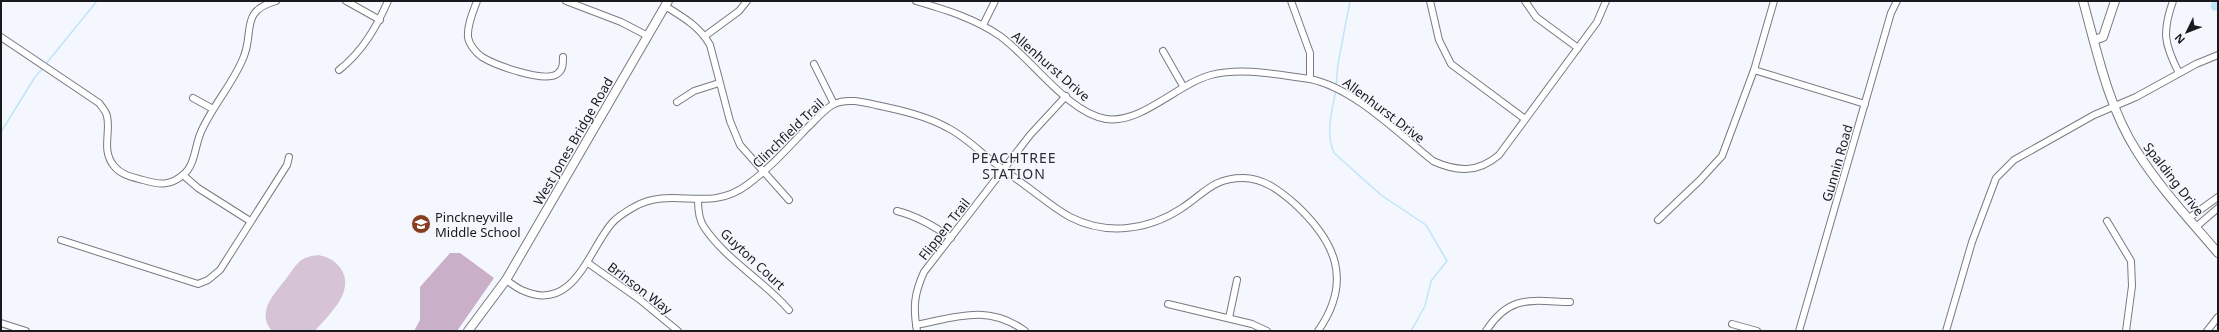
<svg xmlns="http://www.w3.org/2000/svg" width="2219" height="332" font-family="'Noto Sans',sans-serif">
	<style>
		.green { fill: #d6c3d5 }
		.forest { fill: #caafc9 }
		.water { fill: #bfe5f8 }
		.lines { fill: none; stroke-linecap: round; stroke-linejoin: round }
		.stream { stroke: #bfe5f8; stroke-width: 1.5 }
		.street-casing { stroke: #797a82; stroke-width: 8 }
		.secondary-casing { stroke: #797a82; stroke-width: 10 }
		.street { stroke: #fff; stroke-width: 6 }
		.secondary { stroke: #fff; stroke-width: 8 }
		.labels { text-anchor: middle; stroke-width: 3; stroke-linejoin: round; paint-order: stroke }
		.street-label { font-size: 13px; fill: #191a1d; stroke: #f5f7fe }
		.poi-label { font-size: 13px; fill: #191a1d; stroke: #f5f7fe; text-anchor: start }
		.neighbourhood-label { font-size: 14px; letter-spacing: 1px; fill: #2b2c33; stroke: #f5f7fe }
	</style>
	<rect width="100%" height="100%" fill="#f5f7fe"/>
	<!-- green -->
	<path class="green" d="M318,255c19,3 33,19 25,39 -5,13 -19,26 -28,37h-43c-16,-19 2,-37 14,-52 4,-6 9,-13 14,-18 5,-4 11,-5 18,-6z"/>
	<!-- forest -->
	<polygon class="forest" points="450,253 460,253 494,278 457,331 414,331 420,320 420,287"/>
	<!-- water -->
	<circle class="water" cx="2215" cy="6" r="4.5"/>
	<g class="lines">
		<!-- stream -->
		<g class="stream">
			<polyline points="45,65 97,1"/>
			<polyline points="1336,86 1338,64 1350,1"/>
			<path d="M1336,90c-4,21 -11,42 -2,63l47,42 45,30 21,36 -16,20 -6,25 -14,25"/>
			<polyline points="1,132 35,77 43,68"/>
		</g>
		<defs>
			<g id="street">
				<polyline points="346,1 380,20"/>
				<path d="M477,1c-4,11 -10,24 -9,36 1,7 7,15 14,20 13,8 62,26 75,17 6,-4 6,-10 6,-17"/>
				<polyline points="566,1 621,22 648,36"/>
				<path d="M916,1c30,9 58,17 84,35 31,22 68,77 106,83 36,5 71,-35 105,-44 32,-8 67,0 99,4 44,9 88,54 123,82 24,11 45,12 66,-6l98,-133 9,-21"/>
				<polyline points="1291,1 1310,53 1310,79"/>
				<polyline points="1430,1 1439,40 1451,64 1525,119"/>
				<polyline points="1525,1 1536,17 1578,48"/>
				<path d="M2173,1c-11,31 -9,43 6,72"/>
				<path d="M665,6c18,11 35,21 45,39l20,76 10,24 49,55"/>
				<polyline points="983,25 995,1"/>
				<polyline points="705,36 739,11 747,1"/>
				<path d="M1,37l98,66c3,4 7,8 8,13 4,17 -6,34 7,50 7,9 18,11 29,14 17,5 28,6 41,-6 11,-9 11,-29 17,-42 11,-26 34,-51 43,-76 10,-25 -4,-45 32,-55"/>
				<polyline points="1163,51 1183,86"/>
				<polyline points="814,64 834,104"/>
				<path d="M339,70c23,-18 37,-42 49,-69"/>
				<polyline points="1754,70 1865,104"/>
				<polyline points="193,98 213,109"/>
				<polyline points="677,102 694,91 719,83"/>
				<polyline points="183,175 198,188 250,221"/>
				<path d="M698,200c0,9 1,20 6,27 22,33 59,53 85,83"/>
				<path d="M897,211c20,5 37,15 54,27"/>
				<polyline points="2189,218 2218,197"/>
				<polyline points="1658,220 1700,180 1722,156 1754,70 1774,1"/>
				<polyline points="2107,221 2131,261 2132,286 2126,331"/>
				<polyline points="2196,227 2218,208"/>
				<polyline points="61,240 198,284 208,280 220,270 287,165 289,157"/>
				<polyline points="588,263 639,299 678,331"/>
				<path d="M506,280c6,4 12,9 18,11 50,22 65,-42 88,-68 6,-7 15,-12 22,-16 39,-22 74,7 113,-22 22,-16 40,-36 59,-56 8,-7 18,-20 28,-25 13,-6 29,-2 42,1 24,5 51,11 72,23 14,7 27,19 39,29 12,10 26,19 39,29 14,10 29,23 44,31 37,19 79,13 112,-9 23,-15 31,-30 61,-30 21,0 37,13 52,26 41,38 58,77 23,127"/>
				<polyline points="1168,304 1252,324 1267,331"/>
				<polyline points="1229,318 1237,280"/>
				<polyline points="1,323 26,331"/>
				<polyline points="1732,324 1757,331"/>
				<path d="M916,325c41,-8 72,-21 109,6"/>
				<path d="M917,331c-4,-24 -3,-37 7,-59l106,-137 36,-39"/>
				<path d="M1486,331c24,-37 45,-30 84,-29"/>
				<polyline points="1799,331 1891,13 1897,1"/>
				<polyline points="1946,331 1972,242 1996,178 2014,160 2094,115 2136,97 2196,64 2218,55"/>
				<polyline points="2207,331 2218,317"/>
			</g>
			<g id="secondary">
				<path d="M2083,1c14,50 25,105 53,149 23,37 54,70 82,103"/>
				<polyline points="2094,40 2103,37 2115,1"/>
				<polyline points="468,331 506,280 668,1"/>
			</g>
		</defs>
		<!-- street casing -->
		<use href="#street" class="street-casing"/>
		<!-- secondary casing -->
		<use href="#secondary" class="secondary-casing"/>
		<!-- street -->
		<use href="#street" class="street"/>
		<!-- secondary -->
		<use href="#secondary" class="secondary"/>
	</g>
	<!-- icons -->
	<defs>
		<symbol id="school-disc" viewBox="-11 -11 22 22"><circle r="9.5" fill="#863e20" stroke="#f5f7fe"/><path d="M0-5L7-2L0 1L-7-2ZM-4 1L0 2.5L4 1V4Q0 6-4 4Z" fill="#fff"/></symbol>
	</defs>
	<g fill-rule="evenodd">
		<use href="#school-disc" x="410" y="213" width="22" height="22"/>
	</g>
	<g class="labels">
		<!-- street labels -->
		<g class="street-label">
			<text transform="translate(1051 66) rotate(41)" y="5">Allenhurst Drive</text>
			<text transform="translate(1384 110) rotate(37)" y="5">Allenhurst Drive</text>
			<text transform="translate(788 133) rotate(-44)" y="5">Clinchfield Trail</text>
			<text transform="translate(573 141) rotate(-60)" y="5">West Jones Bridge Road</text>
			<text transform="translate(1837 163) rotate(-74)" y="5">Gunnin Road</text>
			<text transform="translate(2174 179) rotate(52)" y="5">Spalding Drive</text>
			<text transform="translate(944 229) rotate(-52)" y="5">Flippen Trail</text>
			<text transform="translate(753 259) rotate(43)" y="5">Guyton Court</text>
			<text transform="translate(640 288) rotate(37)" y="5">Brinson Way</text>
		</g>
		<!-- poi labels -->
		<g class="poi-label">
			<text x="435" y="222">Pinckneyville<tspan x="435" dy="15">Middle School</tspan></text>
		</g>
		<!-- neighbourhood labels -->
		<g class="neighbourhood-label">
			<text x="1014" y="163">PEACHTREE<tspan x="1014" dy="16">STATION</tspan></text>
		</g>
	</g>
	<!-- border -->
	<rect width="2219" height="332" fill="none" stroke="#191a1d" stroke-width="4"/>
	<!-- north arrow -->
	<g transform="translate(2187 32) rotate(227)" stroke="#f5f7fe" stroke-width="3" paint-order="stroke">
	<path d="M0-3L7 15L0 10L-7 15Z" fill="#191a1d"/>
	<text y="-6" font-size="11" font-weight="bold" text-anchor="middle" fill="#191a1d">N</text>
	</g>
</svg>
